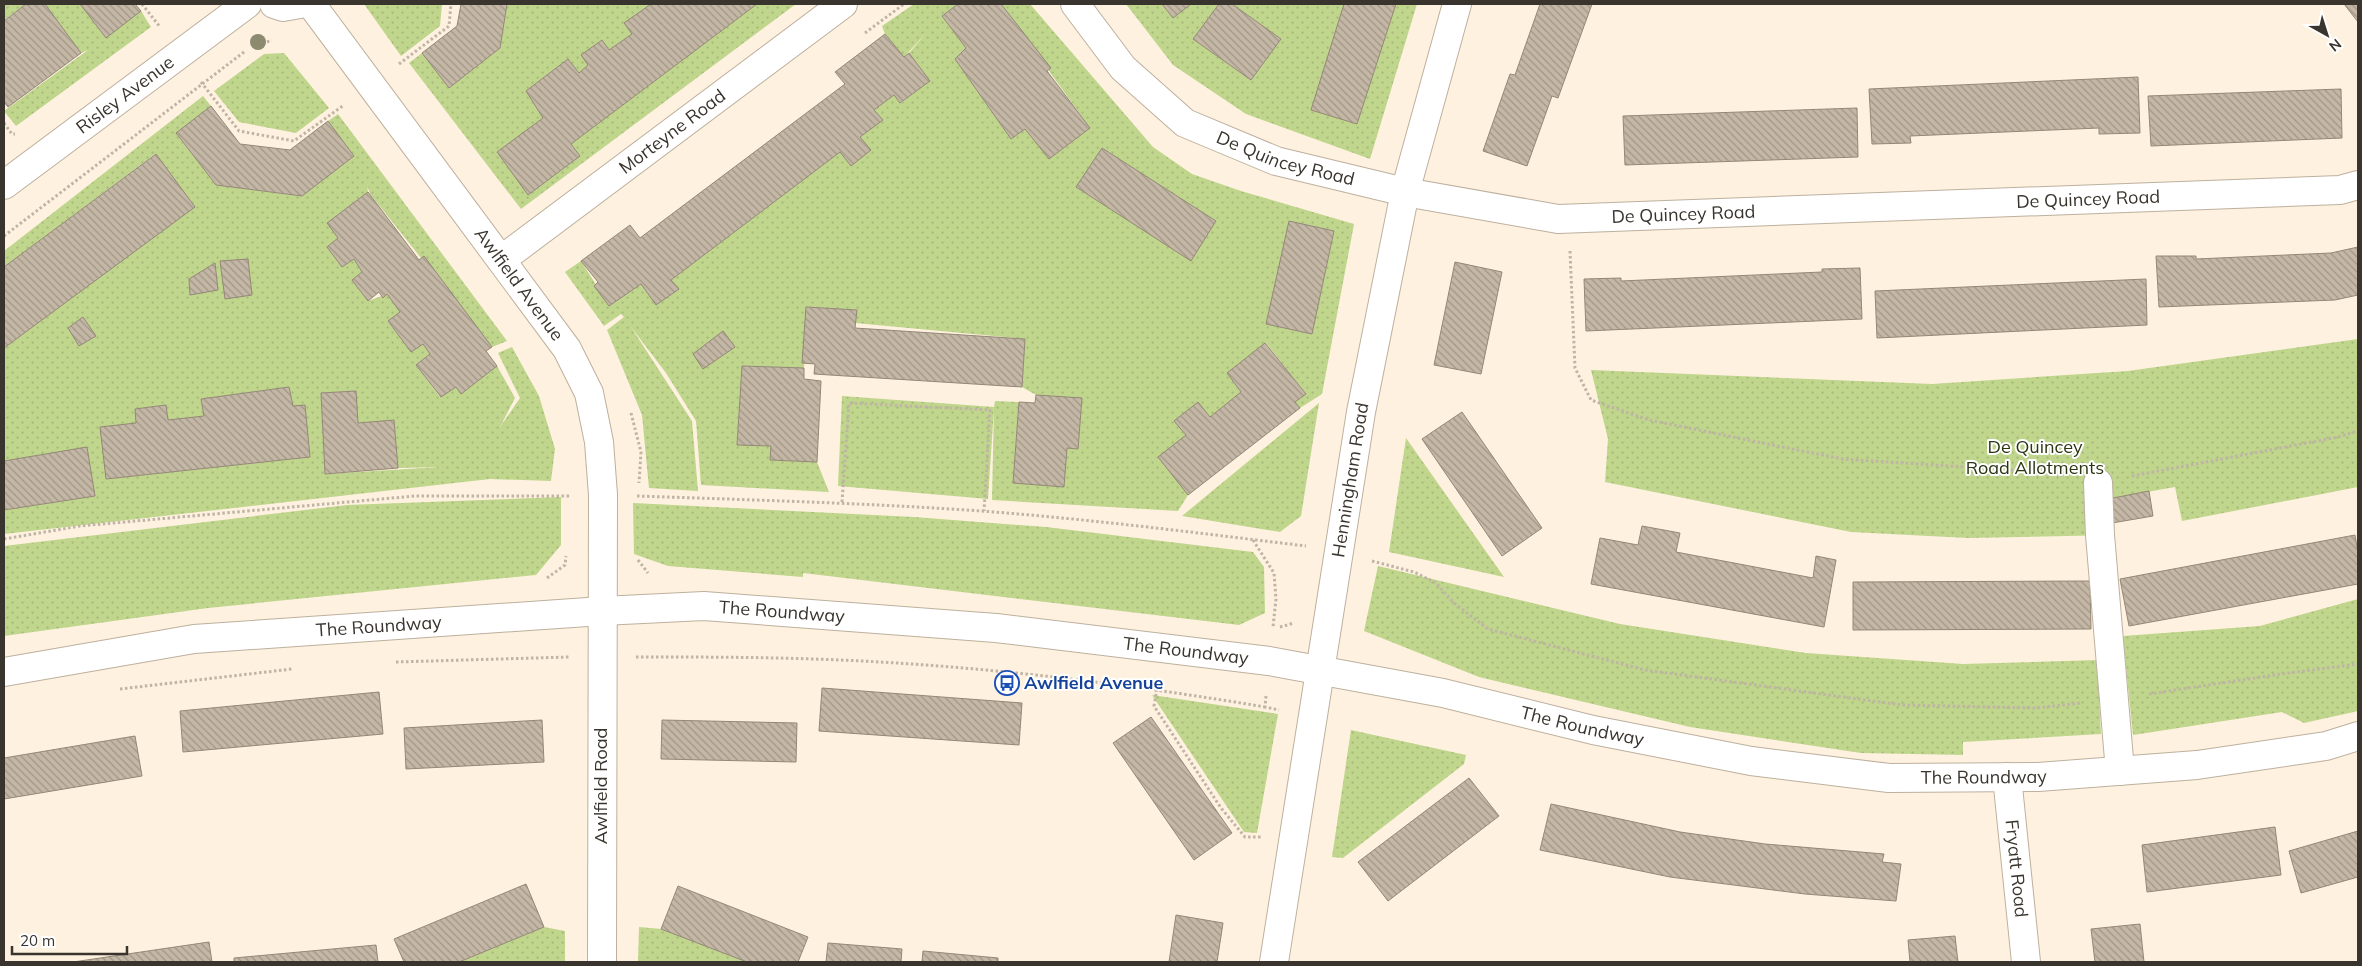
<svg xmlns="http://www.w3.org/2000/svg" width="2362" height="966" font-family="Mulish,sans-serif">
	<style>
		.grass { fill: url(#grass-dots); fill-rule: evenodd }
		.building { fill: url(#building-back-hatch); stroke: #948777 }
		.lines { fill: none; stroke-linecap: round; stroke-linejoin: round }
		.minor-casing { stroke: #bdb09e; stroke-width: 30 }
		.highway-casing { stroke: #bdb09e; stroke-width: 30 }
		.path { stroke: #bfb4a5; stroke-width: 3; stroke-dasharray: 2.5 2.5; stroke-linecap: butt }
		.minor { stroke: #fff; stroke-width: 28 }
		.highway { stroke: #fff; stroke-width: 28 }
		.tree { fill: #8c8a6f }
		.labels { text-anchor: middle; stroke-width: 4; stroke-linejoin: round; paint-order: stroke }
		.street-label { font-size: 18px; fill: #39342d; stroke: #fff }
		.park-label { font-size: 18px; fill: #2d3613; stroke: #fff }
		.transit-label { font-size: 18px; font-weight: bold; fill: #164399; stroke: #fff; text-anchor: start }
	</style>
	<defs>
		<pattern id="grass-dots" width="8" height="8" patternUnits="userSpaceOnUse" patternTransform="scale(1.25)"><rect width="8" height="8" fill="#bfd68c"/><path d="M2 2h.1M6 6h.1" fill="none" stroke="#a5b879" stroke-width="1.8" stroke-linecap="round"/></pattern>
		<pattern id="building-back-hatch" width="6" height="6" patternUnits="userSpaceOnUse" patternTransform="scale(1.25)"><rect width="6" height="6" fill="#c4b7a5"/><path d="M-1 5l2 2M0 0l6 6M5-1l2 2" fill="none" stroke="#a09687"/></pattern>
	</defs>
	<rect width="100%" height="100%" fill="#fff1df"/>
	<!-- grass -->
	<g class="grass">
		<polygon points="4,4 26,4 4,20"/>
		<polygon points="45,4 80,4 105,37 141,11 151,27 16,126 4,111 88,50 81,53"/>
		<polygon points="364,4 442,4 440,26 401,56"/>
		<polygon points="507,4 651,4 625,23 632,34 609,50 602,40 582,55 588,65 579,73 568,59 526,91 543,118 497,153 529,194 580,156 571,144 757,4 796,4 521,209 409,63 422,53 449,88 500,48"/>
		<path d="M914,4h44l-16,12 24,32 -11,11 56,80 14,-10 24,30 41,-31 -89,-124h29l123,143 39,27 49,17 113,33 -32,170 -22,14 -5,-6 11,-8 -40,-51 -39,30 14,19 -31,25 -12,-14 -23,18 11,14 2,60 -10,16 -186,-11 2,-92 -6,91 -150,-13 4,-90 152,11 1,-6 24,1 -6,81 51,3 3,-38 11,1 4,-50 -46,-4 -14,-8 3,-48 -170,-16 1,-13 -49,-3 -3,61 -62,-2 -5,78 34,2 -1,14 47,2 12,30 -128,-7 -5,-64 -30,-48 -35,-46 61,94 6,70 -49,-3 -7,-73 -35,-85 17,-13 -3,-3 -17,12 -39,-54 16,-11 28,44 32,-21 15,21 22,-16 -7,-9 211,-160 -8,-10 20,-15 7,8 28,-22 -20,-28 18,-21 -23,25 -19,-23 -3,-8zM1102,148l114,73 -25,39 -114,-72zM1288,227l46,5 -22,102 -46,-10z"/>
		<polygon points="1126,4 1162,4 1173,17 1191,4 1219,4 1193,39 1251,80 1281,39 1232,4 1347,4 1311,110 1357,124 1396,4 1417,4 1370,159 1246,114 1173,65"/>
		<polygon points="284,53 329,108 296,133 239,122 214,91 264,54"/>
		<path d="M203,96l8,10 -34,29 39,50 85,11 53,-40 -26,-35 10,-7 169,227 -15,6 -122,-153 -3,-9 1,7 -41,31 11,15 -11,9 15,20 12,-8 8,13 -10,8 16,21 19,-7 13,18 -12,10 23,29 12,-7 7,10 -14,11 24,32 16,-10 6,6 35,-27 18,32 -15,29 20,-29 -22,-45 14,-6 27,49 16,53 -4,32 -61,-2 -486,55v-24l91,-14 -8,-48 -83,13v-113l190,-141 -39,-53 -151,113v-16zM289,387l4,19h12l5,51 -204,22 30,-56v-14l30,-4 2,15 36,-4 -3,-17zM355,391l3,32 36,-3 4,48 42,-1 -115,7 -4,-81z"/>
		<polygon points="2358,339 2358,487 2182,521 2175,487 2108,499 2113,535 1968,538 1851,532 1605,482 1608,439 1591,370 1932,384 2128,371"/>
		<polygon points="1319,403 1301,516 1280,532 1182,516"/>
		<polygon points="1406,438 1504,577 1389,552"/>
		<polygon points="561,497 561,545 536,575 208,608 4,636 4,546 347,505"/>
		<polygon points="633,503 914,517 1046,527 1253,552 1264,567 1265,613 1239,625 803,573 803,577 668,566 634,554"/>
		<polygon points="1378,566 1620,624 1806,653 1963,664 2097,660 2101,734 1963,742 1963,755 1861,753 1690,727 1479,677 1364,631"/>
		<polygon points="2358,599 2358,711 2304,723 2282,712 2133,735 2123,636 2260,626"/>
		<polygon points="1152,695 1278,714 1257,833 1244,832"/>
		<polygon points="1351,730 1466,755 1464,764 1343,858 1332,857"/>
		<polygon points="544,927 565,931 565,962 459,962"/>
		<polygon points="639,927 661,929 747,962 638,962"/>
	</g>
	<!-- building -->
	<g class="building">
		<polygon points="26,4 45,4 81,53 8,107 4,102 4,21"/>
		<polygon points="80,4 135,4 141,11 106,38"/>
		<polygon points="461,4 507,4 500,48 449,88 422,53 457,26"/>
		<polygon points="651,4 757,4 571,144 580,156 528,195 497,152 543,118 526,91 568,59 579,73 588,65 581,55 602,40 609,50 632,34 624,23"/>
		<polygon points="958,4 1001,4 1051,68 1047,71 1090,128 1049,159 1025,129 1011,139 955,59 966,48 942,16"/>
		<polygon points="1162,4 1191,4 1173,18"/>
		<polygon points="1219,4 1232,4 1281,39 1251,80 1193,39"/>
		<polygon points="1344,4 1396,4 1357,124 1311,110"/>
		<polygon points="1540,4 1592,4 1558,98 1552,96 1527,166 1483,151 1510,74 1515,75"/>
		<polygon points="2344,4 2358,4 2358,22"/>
		<polygon points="885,34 904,57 909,53 930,81 900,103 894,95 874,110 883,120 860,137 871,150 851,166 840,152 671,280 679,289 656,305 641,284 609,306 594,286 598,282 581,261 630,225 640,238 845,84 835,72"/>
		<polygon points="2138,77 2140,133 2099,134 2099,128 1910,136 1911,143 1872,144 1869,89"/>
		<polygon points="2341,89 2342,138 2151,146 2148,96"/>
		<polygon points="211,106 240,144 290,150 328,121 354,156 302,196 216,185 176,133"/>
		<polygon points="1857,108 1858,157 1625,165 1623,116"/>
		<polygon points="1102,148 1216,221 1191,261 1076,187"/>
		<polygon points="156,154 195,207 4,348 4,267"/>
		<polygon points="368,192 419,260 424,256 492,347 486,351 497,366 461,394 456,387 441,397 416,365 430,354 423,344 411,352 388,321 400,312 387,294 383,298 379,292 368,301 352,280 362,272 354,259 342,267 327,247 338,238 327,223"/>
		<polygon points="1289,221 1334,231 1312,334 1266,324"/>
		<polygon points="2358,247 2358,295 2335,300 2159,307 2156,256 2196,256 2196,259 2331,253"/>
		<polygon points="248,259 252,295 225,299 220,261"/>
		<polygon points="1455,262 1502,272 1481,374 1434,365"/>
		<polygon points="215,263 218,290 190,295 189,279"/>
		<polygon points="1860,268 1862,319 1586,331 1584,279 1621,278 1621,281 1822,272 1822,269"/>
		<polygon points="2146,279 2147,325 1877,338 1875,291"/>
		<polygon points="806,307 857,310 855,328 1025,339 1022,387 814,374 815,364 802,363"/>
		<polygon points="83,317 96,336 79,346 68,328"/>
		<polygon points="723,331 735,347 703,369 693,354"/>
		<polygon points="1265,343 1306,394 1295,402 1300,408 1188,495 1158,457 1186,435 1174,421 1198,402 1210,417 1241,392 1227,373"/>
		<polygon points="742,366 804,368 804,379 821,381 817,462 770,460 771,446 737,445"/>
		<polygon points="289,387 293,406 305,405 310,457 106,479 100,427 136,423 135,409 166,405 168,420 204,416 201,399"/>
		<polygon points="356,391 358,423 394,420 398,468 325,474 321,393"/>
		<polygon points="1036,395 1082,398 1078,449 1067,448 1064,487 1013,483 1019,402 1035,403"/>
		<polygon points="1462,412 1542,528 1502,556 1422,439"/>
		<polygon points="87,447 95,496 4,510 4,461"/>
		<polygon points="2149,491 2153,516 2112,523 2108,499"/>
		<polygon points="1642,526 1680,533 1676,552 1813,578 1816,556 1836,560 1824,627 1591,584 1600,538 1638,545"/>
		<polygon points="2355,535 2358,553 2358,584 2129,626 2120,579"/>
		<polygon points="2090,581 2091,629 1853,630 1853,582"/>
		<polygon points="822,688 1022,703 1019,745 819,731"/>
		<polygon points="379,692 383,734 183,752 180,711"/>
		<polygon points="1151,717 1232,833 1194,860 1113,743"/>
		<polygon points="542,720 544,762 406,769 404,728"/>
		<polygon points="662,720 797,723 796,762 661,759"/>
		<polygon points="135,736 142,776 4,799 4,758"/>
		<polygon points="1469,778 1499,816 1388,901 1358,862"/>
		<polygon points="1551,804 1680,832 1765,844 1884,854 1882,862 1901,864 1896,901 1805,894 1670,877 1540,850"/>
		<polygon points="2275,827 2281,875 2147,892 2142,845"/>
		<polygon points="2358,831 2358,877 2301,893 2289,851"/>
		<polygon points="526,884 544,927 459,962 404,962 394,939"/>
		<polygon points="678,886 808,937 798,962 747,962 661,929"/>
		<polygon points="1176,915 1223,923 1217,962 1169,962"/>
		<polygon points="2140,924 2144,962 2095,962 2091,929"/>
		<polygon points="1955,936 1958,962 1910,962 1908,940"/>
		<polygon points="209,942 212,962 73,962"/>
		<polygon points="828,943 902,949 901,962 826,962"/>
		<polygon points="376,945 378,962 234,962 234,958"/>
		<polygon points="923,951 998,958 998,962 922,962"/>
	</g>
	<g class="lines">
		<defs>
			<g id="minor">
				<polyline points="274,4 283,7 300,4"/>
				<path id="s1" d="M311,4l256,345 22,44 10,49 4,53 -1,467"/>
				<path id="s2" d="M1075,4l48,64 62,55 91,38 129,31 153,27 782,-29 18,-5"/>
				<path id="s3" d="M4,185l243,-181"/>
				<path id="s4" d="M501,260l342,-256"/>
				<polyline points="2098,483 2100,535 2120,771"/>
				<path id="s5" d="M2007,777l19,185"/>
				<path id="s6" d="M1274,962l87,-550 44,-220 52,-188"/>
			</g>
			<g id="highway">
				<path id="s7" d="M4,672l190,-33 408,-28 102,-5 292,22 273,33 174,32 150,37 158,31 138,17 149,-1 159,-12 129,-19 32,-10"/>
			</g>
		</defs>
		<!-- minor casing -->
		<use href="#minor" class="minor-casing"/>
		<!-- highway casing -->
		<use href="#highway" class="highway-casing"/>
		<!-- path -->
		<g class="path">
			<polyline points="142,4 160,27"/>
			<polyline points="865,33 904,4"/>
			<polyline points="257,43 272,41"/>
			<polyline points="399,64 449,26 451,4"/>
			<polyline points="201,82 239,131 294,141 344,105"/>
			<polyline points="4,123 12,134 15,134"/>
			<polyline points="4,236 244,52"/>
			<polyline points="1570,251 1575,368 1591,400 1649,420 1842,459 2043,472 2064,476"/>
			<polyline points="631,413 641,452 639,483"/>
			<polyline points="2132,476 2338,437 2358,431"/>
			<path d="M637,496c115,4 229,7 344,15 109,8 217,22 325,35"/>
			<polyline points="842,502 849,403 990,410 984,511"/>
			<polyline points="4,539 80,526 415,496 570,496"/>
			<polyline points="1253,540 1274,573 1276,599 1273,627"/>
			<polyline points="638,560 648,573"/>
			<polyline points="1372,561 1414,572 1436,583 1454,603 1488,629 1645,670 1902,705 2036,708 2081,703"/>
			<polyline points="547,578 565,565 566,556"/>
			<polyline points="1280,627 1294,623"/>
			<path d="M636,657c59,0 118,0 178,2 151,5 302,23 451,48"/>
			<polyline points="396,662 569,657"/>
			<polyline points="120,689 292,669"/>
			<polyline points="1157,689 1154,706 1221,808 1245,837 1261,837"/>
			<polyline points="2149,694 2281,674 2358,664"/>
			<polyline points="1266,696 1265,707 1279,710"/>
		</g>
		<!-- minor -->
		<use href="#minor" class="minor"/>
		<!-- highway -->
		<use href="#highway" class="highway"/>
	</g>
	<!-- trees -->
	<circle class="tree" cx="258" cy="42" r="8"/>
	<!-- icons -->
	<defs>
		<symbol id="bus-ring" viewBox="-11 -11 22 22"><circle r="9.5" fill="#fff" stroke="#1a4fb4" stroke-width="1.5"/><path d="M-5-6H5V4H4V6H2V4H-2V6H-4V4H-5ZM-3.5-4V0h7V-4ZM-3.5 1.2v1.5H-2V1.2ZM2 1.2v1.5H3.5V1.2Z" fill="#1a4fb4"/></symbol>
	</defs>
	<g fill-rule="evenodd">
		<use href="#bus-ring" x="993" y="669" width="28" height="28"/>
	</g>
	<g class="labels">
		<!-- street labels -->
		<g class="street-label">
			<text dy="6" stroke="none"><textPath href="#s3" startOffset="151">Risley Avenue</textPath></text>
			<text dy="6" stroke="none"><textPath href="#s4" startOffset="214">Morteyne Road</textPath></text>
			<text dy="6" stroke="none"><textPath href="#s2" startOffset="270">De Quincey Road</textPath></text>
			<text dy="6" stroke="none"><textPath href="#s2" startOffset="1080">De Quincey Road</textPath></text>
			<text dy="6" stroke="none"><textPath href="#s2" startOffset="675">De Quincey Road</textPath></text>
			<text dy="6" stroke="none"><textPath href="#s1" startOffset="349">Awlfield Avenue</textPath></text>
			<text dy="6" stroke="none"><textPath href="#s6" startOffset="488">Henningham Road</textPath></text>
			<text dy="6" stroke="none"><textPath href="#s7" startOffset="782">The Roundway</textPath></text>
			<text dy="6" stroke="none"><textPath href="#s7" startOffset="378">The Roundway</textPath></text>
			<text dy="6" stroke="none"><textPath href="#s7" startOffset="1188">The Roundway</textPath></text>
			<text dy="6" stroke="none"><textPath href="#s7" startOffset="1592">The Roundway</textPath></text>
			<text dy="6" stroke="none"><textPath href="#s7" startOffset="1998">The Roundway</textPath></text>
			<text transform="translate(601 786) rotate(-90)" y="6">Awlfield Road</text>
			<text dy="6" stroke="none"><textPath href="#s5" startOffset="92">Fryatt Road</textPath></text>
		</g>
		<!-- park labels -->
		<g class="park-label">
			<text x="2035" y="453">De Quincey<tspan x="2035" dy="21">Road Allotments</tspan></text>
		</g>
		<!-- transit labels -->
		<g class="transit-label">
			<text x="1024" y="689">Awlfield Avenue</text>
		</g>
	</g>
	<!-- border -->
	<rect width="2362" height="966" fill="none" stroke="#39342d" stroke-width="10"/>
	<!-- north arrow -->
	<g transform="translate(2327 35) rotate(141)" stroke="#ffffff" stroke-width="4" paint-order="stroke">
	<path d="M0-4L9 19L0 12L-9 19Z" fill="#39342d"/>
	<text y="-8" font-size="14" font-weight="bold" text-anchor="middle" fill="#39342d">N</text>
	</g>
	<!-- scale -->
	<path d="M12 946v8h115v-8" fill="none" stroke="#39342d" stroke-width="2.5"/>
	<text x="20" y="946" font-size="15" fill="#39342d" stroke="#ffffff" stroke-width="4" paint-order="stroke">20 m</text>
</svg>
